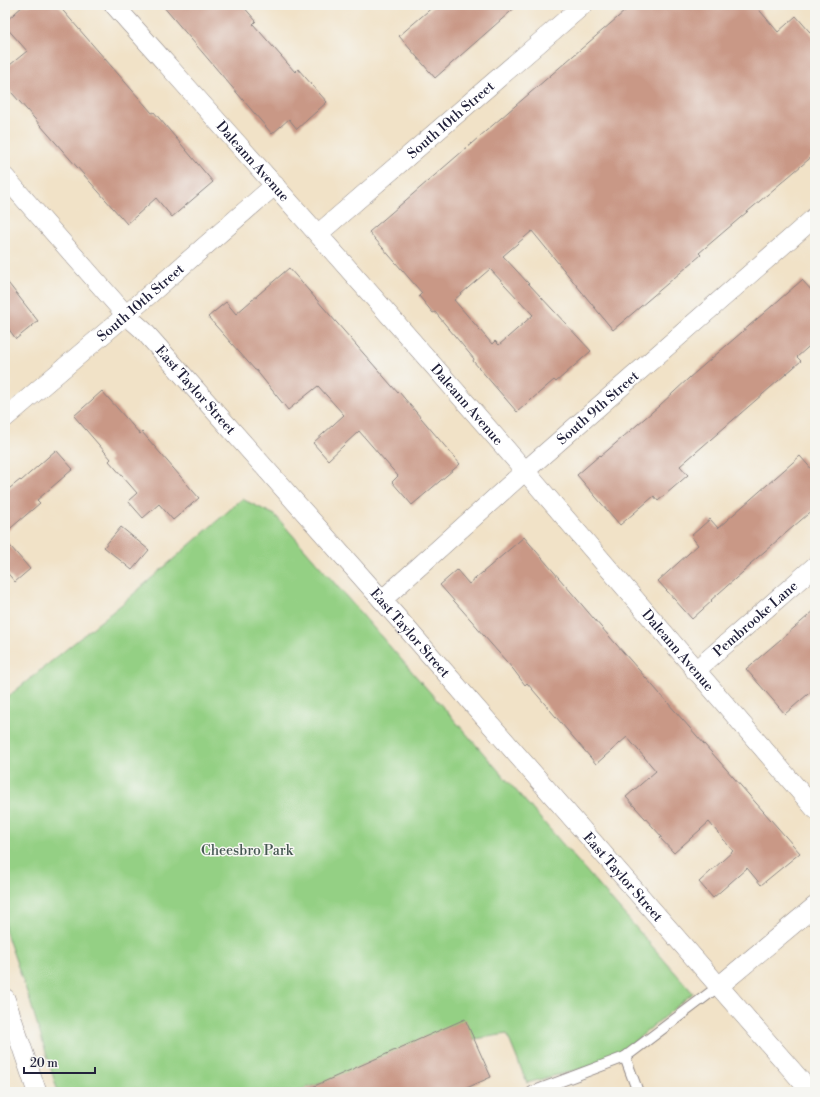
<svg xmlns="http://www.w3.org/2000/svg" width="820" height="1097" font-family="'Libre Bodoni',serif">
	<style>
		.green { fill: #94d084; stroke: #5b7960 }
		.building { fill: #c99886; fill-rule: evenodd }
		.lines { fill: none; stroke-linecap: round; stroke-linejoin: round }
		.service-casing { stroke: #8a8281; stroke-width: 12 }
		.minor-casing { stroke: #8a8281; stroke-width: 20 }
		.service { stroke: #fff; stroke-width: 10 }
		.minor { stroke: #fff; stroke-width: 19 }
		.labels { text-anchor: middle; stroke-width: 3; stroke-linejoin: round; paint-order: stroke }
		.street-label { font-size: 14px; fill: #22223b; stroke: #f6f6f2 }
		.park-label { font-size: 14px; fill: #445651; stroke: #f6f6f2 }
	</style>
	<rect width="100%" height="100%" fill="#f6f6f2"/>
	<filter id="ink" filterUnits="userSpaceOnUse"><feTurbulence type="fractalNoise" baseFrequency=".025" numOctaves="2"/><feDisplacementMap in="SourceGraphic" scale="8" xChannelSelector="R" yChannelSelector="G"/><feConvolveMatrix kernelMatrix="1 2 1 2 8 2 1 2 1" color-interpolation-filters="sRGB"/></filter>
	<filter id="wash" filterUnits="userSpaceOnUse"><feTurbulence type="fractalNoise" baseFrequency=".012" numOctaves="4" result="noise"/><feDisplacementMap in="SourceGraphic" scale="16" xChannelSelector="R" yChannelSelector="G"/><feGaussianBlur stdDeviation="0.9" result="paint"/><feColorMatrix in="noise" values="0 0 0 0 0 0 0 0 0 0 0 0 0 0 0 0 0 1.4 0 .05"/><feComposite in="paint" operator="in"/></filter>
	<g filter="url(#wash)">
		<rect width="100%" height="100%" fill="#f1e2c7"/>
		<!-- green -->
		<polygon class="green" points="242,499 275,515 693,993 611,1061 527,1083 507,1034 443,1044 294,1092 58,1092 30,1001 5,930 5,699 122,604"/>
		<g id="blocks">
			<!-- building -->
			<g class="building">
				<polygon points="24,5 58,5 152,113 154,112 213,182 172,217 156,198 127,224 5,85 5,69 27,51 5,26 5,22"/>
				<polygon points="162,5 242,5 256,21 253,24 295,72 298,69 327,102 297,129 289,119 272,134"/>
				<polygon points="435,5 518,5 435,78 399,36"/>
				<path d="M632,5h123l23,27 18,-16 19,22v116l-116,99 2,2 -88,75 -81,-99 -29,25 88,95 -35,31 -2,-2 -37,32 -44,-51 1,-2 -39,-47 -2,1 -14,-17 3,-3 -53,-61zM490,269l43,46 -34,30 -4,-4 -3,3 -38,-44z"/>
				<polygon points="289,268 398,393 399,392 460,464 412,505 392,482 398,476 359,431 328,460 313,443 344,415 318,386 288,410 256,370 255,370 208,317 226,302 236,314"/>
				<polygon points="5,279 38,321 16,339 5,324"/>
				<polygon points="802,280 815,294 815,341 797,357 801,361 680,466 688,475 658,501 654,496 620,525 577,475 600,455 601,456 659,406 689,378"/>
				<polygon points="102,391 140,434 142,432 199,498 173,520 159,504 143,518 128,501 137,493 109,461 111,459 74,416"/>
				<polygon points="56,450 73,469 37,500 40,503 5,533 5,492 20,480 21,481"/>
				<polygon points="800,456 815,473 815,508 750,564 751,565 711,600 712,601 692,619 658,581 698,545 691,536 710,519 718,528"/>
				<polygon points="121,527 149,550 132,570 104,547"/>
				<polygon points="524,537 594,619 800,853 761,885 747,868 713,898 699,882 733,851 709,822 674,853 660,838 662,837 626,797 656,771 627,737 596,764 527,683 525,685 513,669 477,628 478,628 440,585 457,570 469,584"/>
				<polygon points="5,540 30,569 15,582 5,570"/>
				<polygon points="815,610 815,688 785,714 746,669"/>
				<polygon points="465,1019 491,1077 458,1092 301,1092"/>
			</g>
		</g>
	</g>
	<g filter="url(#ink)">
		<use href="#blocks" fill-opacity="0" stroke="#8a8281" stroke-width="1"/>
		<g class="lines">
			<defs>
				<g id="service">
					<polyline points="625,1057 638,1092"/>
					<polyline points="532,1092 625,1057 719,986"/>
				</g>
				<g id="minor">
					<path id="s1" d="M114,5c138,155 276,309 411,466 97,113 193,226 290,338"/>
					<path id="s2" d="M5,177l121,138 17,15 239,270 429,492"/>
					<path id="s3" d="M318,234l265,-229"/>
					<path id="s4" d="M5,418l121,-103 149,-130"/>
					<path id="s5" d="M382,600l143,-129 290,-254"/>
					<path id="s6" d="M695,671l120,-105"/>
					<polyline points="719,986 815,906"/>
					<polyline points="5,998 37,1092"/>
				</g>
			</defs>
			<!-- service casing -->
			<use href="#service" class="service-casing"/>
			<!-- minor casing -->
			<use href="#minor" class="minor-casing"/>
			<!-- service -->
			<use href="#service" class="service"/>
			<!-- minor -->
			<use href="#minor" class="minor"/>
		</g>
	</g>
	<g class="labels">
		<!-- street labels -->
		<g class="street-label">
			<text dy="5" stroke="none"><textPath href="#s3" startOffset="175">South 10th Street</textPath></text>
			<text dy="5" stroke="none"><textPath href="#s1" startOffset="209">Daleann Avenue</textPath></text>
			<text dy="5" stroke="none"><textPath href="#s4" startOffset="178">South 10th Street</textPath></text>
			<text dy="5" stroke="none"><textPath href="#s2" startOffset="286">East Taylor Street</textPath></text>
			<text dy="5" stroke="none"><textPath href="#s1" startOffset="533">Daleann Avenue</textPath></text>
			<text dy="5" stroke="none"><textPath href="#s5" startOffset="289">South 9th Street</textPath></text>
			<text dy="5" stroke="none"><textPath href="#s6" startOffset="80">Pembrooke Lane</textPath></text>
			<text dy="5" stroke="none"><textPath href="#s2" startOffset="610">East Taylor Street</textPath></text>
			<text dy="5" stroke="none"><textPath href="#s1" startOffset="857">Daleann Avenue</textPath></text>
			<text dy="5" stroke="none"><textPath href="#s2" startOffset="934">East Taylor Street</textPath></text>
		</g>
		<!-- park labels -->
		<g class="park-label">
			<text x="247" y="855">Cheesbro Park</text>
		</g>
	</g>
	<!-- margin -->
	<rect width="820" height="1097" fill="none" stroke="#f6f6f2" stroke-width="20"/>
	<!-- scale -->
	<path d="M24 1067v6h71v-6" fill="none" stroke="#22223b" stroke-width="2"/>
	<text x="30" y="1067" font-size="12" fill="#22223b" stroke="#f6f6f2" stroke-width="3" paint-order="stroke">20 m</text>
</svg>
